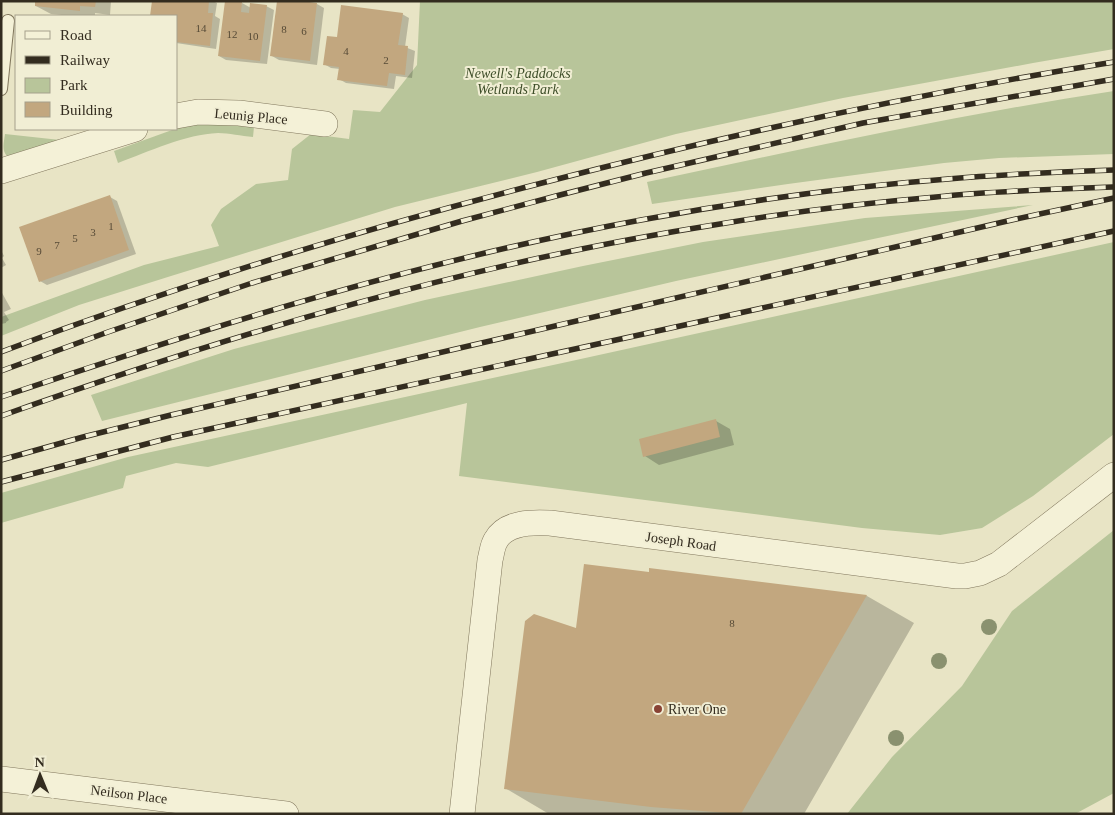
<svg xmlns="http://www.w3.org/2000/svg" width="1115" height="815" font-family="'Times New Roman',serif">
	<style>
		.green { fill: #b8c59a }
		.shadow { fill: #0003 }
		.building { fill: #c2a77f }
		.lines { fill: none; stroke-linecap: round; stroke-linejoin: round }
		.service-casing { stroke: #81775d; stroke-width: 14 }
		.minor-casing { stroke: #81775d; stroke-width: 26 }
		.service { stroke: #f4f1d7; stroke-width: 12 }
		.minor { stroke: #f4f1d7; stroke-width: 25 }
		.rail-casing { stroke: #332c1f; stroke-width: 5.5 }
		.rail { stroke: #f1eed4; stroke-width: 4; stroke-dasharray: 11; stroke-linecap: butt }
		.tree { fill: #8a916f }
		.poi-dot { fill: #894334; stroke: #f1eed4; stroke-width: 2 }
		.labels { text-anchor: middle; stroke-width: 4; stroke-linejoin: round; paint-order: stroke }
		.number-label { font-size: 11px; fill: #574b37 }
		.park-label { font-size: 14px; font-style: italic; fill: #3d4d28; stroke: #f1eed4 }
		.street-label { font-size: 14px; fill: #332c1f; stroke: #f1eed4 }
		.poi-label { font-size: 14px; fill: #332c1f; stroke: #f1eed4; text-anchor: start }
	</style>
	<rect width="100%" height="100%" fill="#e8e4c5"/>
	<!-- green -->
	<g class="green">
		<polygon points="420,1 1114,1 1114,49 1033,63 843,98 676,134 537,172 395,207 171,276 79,305 1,336 1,317 144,265 219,246 211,225 221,209 256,184 288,180 292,149 311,134 349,139 353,110 380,112 417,65"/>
		<path d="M1114,91v63l-115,4 -55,5 -156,21 -136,20 -5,-22c155,-33 310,-67 467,-91z"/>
		<path d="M199,122l21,1 34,4 -1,10c-12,-1 -24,-4 -35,-4 -32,1 -70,19 -100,30l-4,-12 58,-21z"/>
		<path d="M5,134l55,6 -52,17c-7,-6 -4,-15 -3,-23z"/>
		<polygon points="1033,205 676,281 480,327 102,421 91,395 234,349 425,300 583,266 703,242 865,218"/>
		<polygon points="1114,242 1114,434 1033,496 982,528 940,535 862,528 459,476 467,403 208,467 176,463 126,476 123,488 1,523 1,493 128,457 567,362"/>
		<polygon points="1114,530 1114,793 1075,814 847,814 892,757 962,686 1012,611"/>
	</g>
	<!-- shadow -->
	<g class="shadow">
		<polygon points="37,1 111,1 110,15 95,13 95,16 72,16 51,14 36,6"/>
		<polygon points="153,1 213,1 217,3 215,16 220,19 216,49 176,43 176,16 152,16"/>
		<polygon points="242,3 251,8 266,6 274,10 267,64 226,60 219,56"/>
		<polygon points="317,4 324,8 317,65 279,60 272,56"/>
		<polygon points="402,14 409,18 405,47 415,51 412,78 396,76 394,89 346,83 339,79 340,69 331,68 324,64 339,38"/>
		<polygon points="110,197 117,201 136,254 47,285 40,281"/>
		<polygon points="1,250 4,256 2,258 6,265 1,268"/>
		<polygon points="1,291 11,309 4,312 9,320 6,322 6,323 1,324"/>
		<polygon points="716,421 730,429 734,445 659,465 645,456"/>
		<polygon points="650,569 867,596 914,623 804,814 549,814 505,788 577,630 650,573"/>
	</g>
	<!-- building -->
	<g class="building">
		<polygon points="35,1 96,1 95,7 80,6 80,11 35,6"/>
		<polygon points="152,1 209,1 208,13 213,13 210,46 176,42 176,16 150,16"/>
		<polygon points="225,1 242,2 241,12 249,13 250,3 267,5 260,61 218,56"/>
		<polygon points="277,1 302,1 317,3 310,61 270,56"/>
		<polygon points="341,5 403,13 398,45 408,46 405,75 389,73 387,86 337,80 339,67 323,65 327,36 337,37"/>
		<polygon points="110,195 129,250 39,282 19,227"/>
		<polygon points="716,419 720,437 643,457 639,439"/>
		<polygon points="584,564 649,572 649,568 867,595 741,814 651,807 504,789 525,621 534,614 576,628"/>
	</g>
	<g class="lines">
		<defs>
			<polyline id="service" points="1,89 8,21"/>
			<g id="minor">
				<polyline points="176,116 198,112 239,113 325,124"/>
				<polyline points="1,171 135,129"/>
				<polyline points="1,779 286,814"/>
				<path d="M462,814l28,-254c2,-7 2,-14 6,-20 10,-18 36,-18 54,-17l407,53h8l15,-3 19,-9 115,-89"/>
			</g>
		</defs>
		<!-- service casing -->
		<use href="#service" class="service-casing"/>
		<!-- minor casing -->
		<use href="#minor" class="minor-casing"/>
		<!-- service -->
		<use href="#service" class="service"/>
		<!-- minor -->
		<use href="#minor" class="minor"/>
		<defs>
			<g id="rail">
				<path d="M1,352c177,-67 358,-122 541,-169 189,-49 379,-90 572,-121"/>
				<polyline points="1,371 108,332 252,283 462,221 556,196 646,173 863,123 1114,79"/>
				<path d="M1,397c210,-71 422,-137 640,-177 102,-19 204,-33 307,-41 55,-5 110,-7 166,-9"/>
				<path d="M1,416c233,-83 475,-154 719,-192 72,-12 144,-21 216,-27 59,-6 119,-8 178,-10"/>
				<polyline points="1,460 83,437 171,415 1016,219 1114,198"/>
				<polyline points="1,482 173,437 1114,231"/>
			</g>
		</defs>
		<!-- rail casing -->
		<use href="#rail" class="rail-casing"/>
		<!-- rail -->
		<use href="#rail" class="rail"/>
	</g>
	<!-- trees -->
	<g class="tree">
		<circle cx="989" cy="627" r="8"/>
		<circle cx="939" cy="661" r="8"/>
		<circle cx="896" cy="738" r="8"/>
	</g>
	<!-- markers -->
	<circle class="poi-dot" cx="658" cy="709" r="5"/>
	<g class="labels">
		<!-- number labels -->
		<g class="number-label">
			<text x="201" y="32">14</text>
			<text x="284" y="33">8</text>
			<text x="304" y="35">6</text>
			<text x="232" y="38">12</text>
			<text x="253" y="40">10</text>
			<text x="346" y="55">4</text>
			<text x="386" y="64">2</text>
			<text x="111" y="230">1</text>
			<text x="93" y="236">3</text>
			<text x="75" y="242">5</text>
			<text x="57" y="249">7</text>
			<text x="39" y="255">9</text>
			<text x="732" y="627">8</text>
		</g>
		<!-- park labels -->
		<g class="park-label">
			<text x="518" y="78">Newell's Paddocks<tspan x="518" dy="16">Wetlands Park</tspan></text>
		</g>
		<!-- street labels -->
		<g class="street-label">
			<text transform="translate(251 116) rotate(5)" y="5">Leunig Place</text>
			<text transform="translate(681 541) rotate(8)" y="5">Joseph Road</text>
			<text transform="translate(129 794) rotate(7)" y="5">Neilson Place</text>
		</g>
		<!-- poi labels -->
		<g class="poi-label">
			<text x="668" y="714">River One</text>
		</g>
	</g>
	<!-- border -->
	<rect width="1115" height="815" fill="none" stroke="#332c1f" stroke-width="5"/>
	<!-- legend -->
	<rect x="15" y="15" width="162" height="115" fill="#f1eed4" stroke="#a5a08c"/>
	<rect x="25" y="31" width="25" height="8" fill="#f4f1d7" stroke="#a5a08c"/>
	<text x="60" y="40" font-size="15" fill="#332c1f">Road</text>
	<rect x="25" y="56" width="25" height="8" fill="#332c1f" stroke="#a5a08c"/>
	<text x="60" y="65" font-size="15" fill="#332c1f">Railway</text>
	<rect x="25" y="78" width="25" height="15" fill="#b8c59a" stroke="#a5a08c"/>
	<text x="60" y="90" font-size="15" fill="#332c1f">Park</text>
	<rect x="25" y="102" width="25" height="15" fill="#c2a77f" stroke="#a5a08c"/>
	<text x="60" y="115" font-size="15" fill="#332c1f">Building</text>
	<!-- north arrow -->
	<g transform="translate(40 775) rotate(359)" stroke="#f1eed4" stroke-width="4" paint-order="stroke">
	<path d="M0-4L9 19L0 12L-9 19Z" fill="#332c1f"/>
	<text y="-8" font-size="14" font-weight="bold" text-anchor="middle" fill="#332c1f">N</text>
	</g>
</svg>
